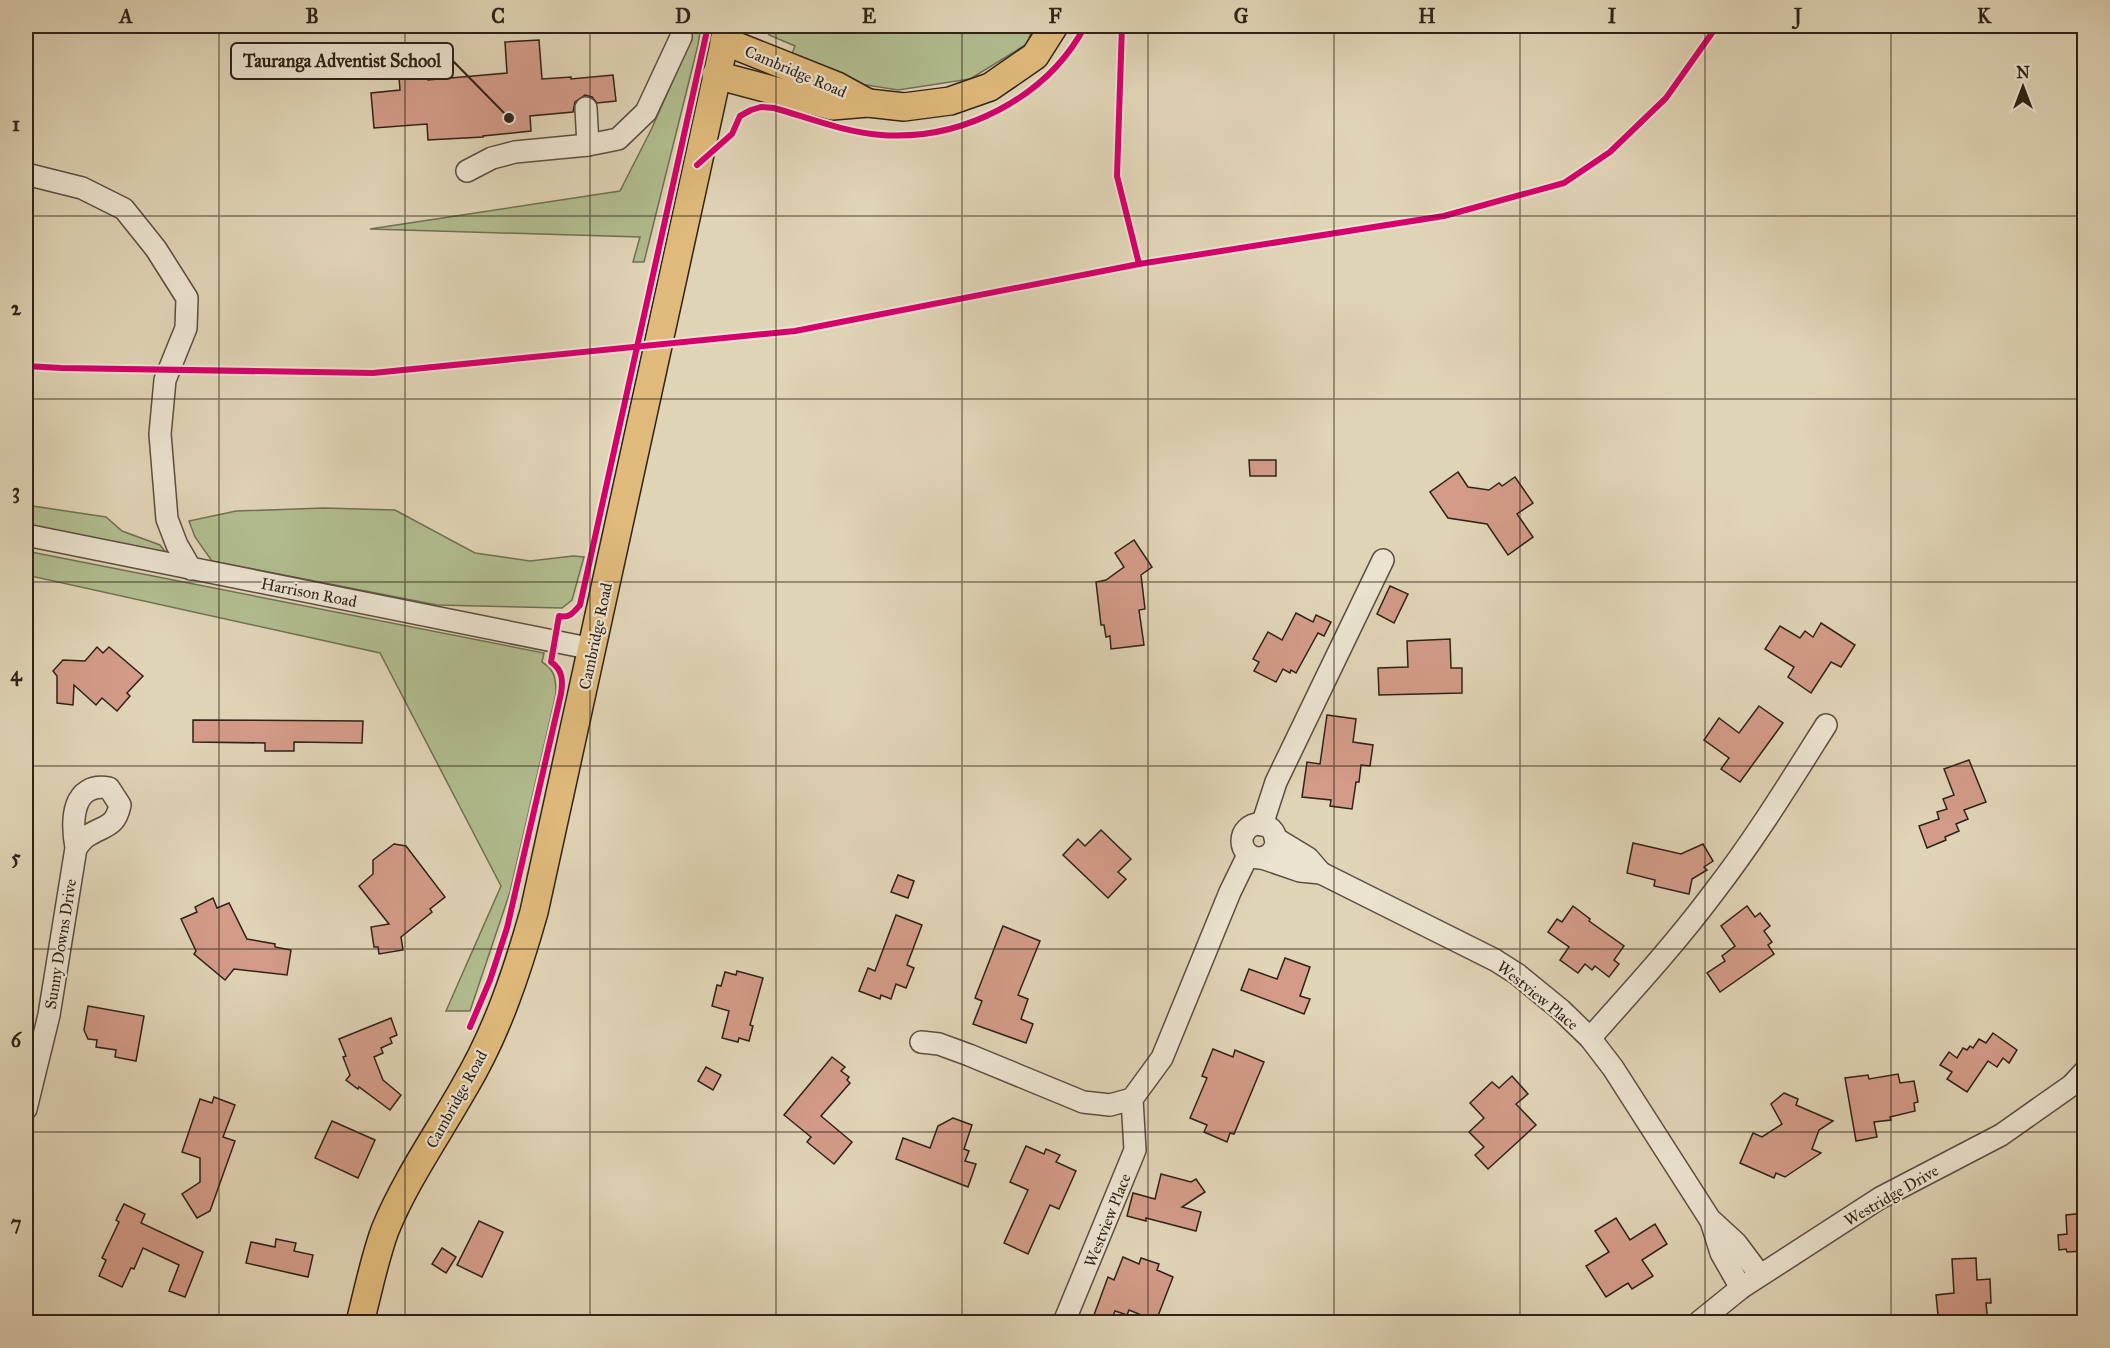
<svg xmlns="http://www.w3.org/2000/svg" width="2110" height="1348" font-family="'IM FELL Great Primer',serif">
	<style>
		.green { fill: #b1bd8f; stroke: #707054; stroke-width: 1.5 }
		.building { fill: #d39b88; stroke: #302218; stroke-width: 1.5 }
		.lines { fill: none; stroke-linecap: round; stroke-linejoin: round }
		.minor-casing { stroke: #5c4e40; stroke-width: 24 }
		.major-casing { stroke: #302218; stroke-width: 30 }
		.minor { stroke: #ebe3d0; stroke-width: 21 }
		.major { stroke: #e0ba7b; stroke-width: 27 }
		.cycleway-casing { stroke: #ebe3d0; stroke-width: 10 }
		.cycleway { stroke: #d6006c; stroke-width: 6 }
		.grid { fill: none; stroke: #302218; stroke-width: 1.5; stroke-opacity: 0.55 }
		.labels { text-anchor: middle; stroke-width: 4.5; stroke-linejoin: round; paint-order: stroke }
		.street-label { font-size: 16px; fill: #302218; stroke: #ebe3d0 }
		.leader { fill: none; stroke: #302218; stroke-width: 2 }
		.callout-dot { fill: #302218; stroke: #ebe3d0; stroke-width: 2 }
		.callout { fill: #ebe3d0; stroke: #302218; stroke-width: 2 }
		.callout-label { font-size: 18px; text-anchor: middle; font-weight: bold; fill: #302218 }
		.neatline { fill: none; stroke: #302218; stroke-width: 2 }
		.grid-label { font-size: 20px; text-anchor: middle; font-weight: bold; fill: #302218 }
	</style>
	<rect width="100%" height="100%" fill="#e0d4b6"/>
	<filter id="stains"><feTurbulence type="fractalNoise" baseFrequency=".00333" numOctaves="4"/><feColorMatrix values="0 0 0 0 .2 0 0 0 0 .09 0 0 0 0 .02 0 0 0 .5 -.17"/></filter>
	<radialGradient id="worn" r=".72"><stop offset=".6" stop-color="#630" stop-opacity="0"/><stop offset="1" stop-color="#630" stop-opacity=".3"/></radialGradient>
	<!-- green -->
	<g class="green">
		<polygon points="693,26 701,26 698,45 644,262 633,262 640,237 370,229 620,191 651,130 692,38"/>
		<polygon points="765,26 1033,26 1027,44 970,79 898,90 854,83 791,56 795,46 769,35"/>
		<polygon points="26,505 106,517 122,531 160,545 167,554 26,527"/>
		<polygon points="324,508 395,510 475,553 530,561 573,556 584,557 572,600 562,608 437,605 212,561 195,537 189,521 236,511"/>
		<path d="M26,551l518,102 -2,9c13,8 14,17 14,32l-46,198 -40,119h-24l55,-125 -121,-233 -354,-78z"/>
	</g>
	<!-- building -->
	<g class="building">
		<polygon points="539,40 542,79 571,77 571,79 613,75 616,101 597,103 592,97 585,95 575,102 573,112 530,116 531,131 483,136 483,137 428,140 427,124 374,128 371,93 400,90 397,51 426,50 428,80 507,73 505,42"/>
		<polygon points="1249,460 1276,460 1276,476 1250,476"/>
		<polygon points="1458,472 1468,487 1489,490 1499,483 1502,486 1515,477 1533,503 1517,514 1533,537 1508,555 1487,524 1448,518 1430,492"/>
		<polygon points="1134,540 1152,567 1141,575 1145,609 1139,610 1144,645 1111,649 1110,636 1106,637 1104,625 1101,625 1096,582 1106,580 1124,567 1115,553"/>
		<polygon points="1390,586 1408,594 1394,623 1377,614"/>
		<polygon points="1296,613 1313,622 1316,615 1331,622 1324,636 1318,633 1296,673 1291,670 1290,673 1283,669 1276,682 1254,671 1259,662 1253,659 1268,632 1282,640"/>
		<polygon points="1821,623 1855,645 1841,667 1831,662 1811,693 1788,677 1794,667 1765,649 1780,626 1800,638 1805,631 1813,637"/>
		<polygon points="1450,639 1451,668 1462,668 1462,693 1379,695 1378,668 1408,667 1407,641"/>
		<polygon points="97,647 103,653 109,647 143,676 127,693 130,696 117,711 102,698 96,705 74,685 73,705 57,703 57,676 53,671 63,660 85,661"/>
		<polygon points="1759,706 1783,723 1740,782 1721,769 1729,758 1704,740 1719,718 1739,733"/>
		<polygon points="1327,715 1356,719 1353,742 1373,745 1370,766 1361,765 1359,782 1356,782 1352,809 1330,806 1331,800 1302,797 1307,762 1320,764"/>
		<polygon points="193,720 363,721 362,743 294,742 294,751 265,751 265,743 193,742"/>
		<polygon points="1969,760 1986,802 1964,810 1968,819 1956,824 1959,831 1945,837 1946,840 1927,848 1919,826 1939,819 1937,812 1947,809 1943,799 1954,795 1944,769"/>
		<polygon points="1101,830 1131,859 1118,872 1126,879 1108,898 1063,855 1078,839 1085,846"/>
		<polygon points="1633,843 1681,854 1703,844 1713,861 1704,867 1707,870 1692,879 1689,894 1654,886 1655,880 1627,873"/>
		<polygon points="394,844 406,846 445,897 430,909 432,912 401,937 403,950 379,954 378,947 374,947 371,927 389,924 359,886 373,874 373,860"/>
		<polygon points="898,875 914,881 908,898 891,892"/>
		<polygon points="213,898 217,908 229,903 247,939 275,944 275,947 291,950 287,975 234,969 225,980 194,954 196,951 181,919 197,912 195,907"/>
		<polygon points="1573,906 1590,919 1589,921 1624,946 1614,960 1619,964 1609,977 1595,966 1592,970 1585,964 1578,973 1560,960 1569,947 1548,932 1557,919 1562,922"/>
		<polygon points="1747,906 1755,917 1760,913 1770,926 1764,931 1772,942 1768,945 1774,954 1720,992 1707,973 1725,961 1722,956 1735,946 1721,926"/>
		<polygon points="896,915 922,925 907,965 914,968 906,988 896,984 891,999 881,995 880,999 859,991 868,968 875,971"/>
		<polygon points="1003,926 1040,941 1018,995 1028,999 1021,1019 1033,1024 1026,1043 973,1024 982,1001 975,998"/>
		<polygon points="1285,958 1310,967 1300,996 1310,999 1304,1014 1241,990 1249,969 1277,979"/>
		<polygon points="737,971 763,978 750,1025 753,1026 749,1041 739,1038 738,1042 722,1038 729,1011 712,1006 717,985 721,986 725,972 736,975"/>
		<polygon points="88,1006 144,1016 136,1061 115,1057 116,1050 96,1047 97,1040 88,1039 84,1030"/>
		<polygon points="391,1018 397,1035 390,1038 392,1043 381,1048 383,1053 374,1057 383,1080 401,1095 390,1110 359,1087 358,1089 346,1080 350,1075 343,1057 346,1056 339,1039"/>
		<polygon points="1993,1033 2017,1050 2009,1063 2003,1058 1997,1067 1988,1061 1967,1092 1947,1079 1952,1072 1940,1065 1949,1052 1957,1058 1963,1048 1967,1050 1970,1046 1973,1048 1979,1039 1986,1043"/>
		<polygon points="1213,1049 1233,1057 1235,1050 1264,1062 1234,1134 1230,1133 1227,1142 1204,1132 1207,1125 1190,1118 1207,1078 1202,1076"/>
		<polygon points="832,1057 845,1067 841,1071 849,1077 847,1080 850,1083 821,1116 852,1142 834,1164 807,1142 811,1137 784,1115"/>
		<polygon points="706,1067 721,1075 713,1090 698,1081"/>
		<polygon points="1898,1074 1900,1083 1914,1081 1918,1102 1914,1103 1915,1111 1890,1117 1891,1120 1874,1122 1877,1137 1856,1141 1845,1078 1868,1075 1869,1079"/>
		<polygon points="1512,1076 1528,1094 1516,1104 1536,1125 1488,1169 1475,1155 1484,1147 1469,1132 1484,1118 1470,1103 1492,1082 1499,1088"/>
		<polygon points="1784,1093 1798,1099 1796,1105 1833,1121 1819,1130 1812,1149 1821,1153 1785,1177 1776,1173 1774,1178 1740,1163 1753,1133 1762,1137 1782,1124 1771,1104"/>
		<polygon points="214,1097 235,1105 223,1137 235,1141 210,1211 197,1218 182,1194 200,1182 200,1158 182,1152 200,1099 212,1103"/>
		<polygon points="953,1118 972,1125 964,1149 969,1151 965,1161 976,1164 968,1187 896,1159 903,1138 930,1148 938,1126"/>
		<polygon points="332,1121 375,1140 358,1178 315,1158"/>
		<polygon points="1026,1146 1044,1154 1046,1149 1060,1155 1056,1162 1076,1171 1059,1209 1050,1205 1028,1254 1004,1243 1028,1190 1010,1182"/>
		<polygon points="1161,1174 1191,1182 1196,1179 1205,1192 1182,1207 1201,1212 1196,1231 1146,1218 1146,1221 1127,1216 1133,1193 1155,1199"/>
		<polygon points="124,1204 145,1214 141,1223 203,1252 185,1297 169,1291 179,1265 143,1248 134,1269 131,1268 122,1287 99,1276 106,1260 102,1258 119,1222 116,1220"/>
		<polygon points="2085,1213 2085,1251 2067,1252 2066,1249 2059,1250 2058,1235 2067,1234 2066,1215"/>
		<polygon points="1616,1218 1630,1240 1655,1224 1667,1244 1642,1260 1653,1276 1632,1289 1628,1283 1606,1297 1586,1266 1609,1252 1595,1231"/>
		<polygon points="479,1221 503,1232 482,1277 457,1265"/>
		<polygon points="276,1239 296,1243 294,1251 313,1255 308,1277 246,1263 251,1242 275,1247"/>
		<polygon points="442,1248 456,1257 446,1273 432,1264"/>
		<polygon points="1123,1257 1139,1264 1141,1258 1159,1264 1157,1270 1173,1277 1156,1321 1129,1310 1127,1315 1115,1311 1110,1323 1091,1323 1108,1277 1114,1280"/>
		<polygon points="1976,1258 1977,1280 1990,1279 1991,1303 1986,1303 1988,1323 1961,1323 1961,1317 1941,1318 1941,1315 1938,1315 1936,1295 1954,1293 1952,1259"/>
	</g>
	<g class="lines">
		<defs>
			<g id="minor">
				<polyline points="586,108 588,145"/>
				<polyline points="467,171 492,158 515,152 588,145 618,139 646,112 681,37 681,26"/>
				<polyline points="26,174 82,188 124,209 156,249 187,298 186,328 165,380 160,434 167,519 177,545 191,569"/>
				<polyline points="26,535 593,649"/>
				<circle cx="1259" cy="841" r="17"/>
				<polyline points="1262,825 1276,782 1383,560"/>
				<polyline points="1275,838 1308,858 1321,873 1495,960 1517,974 1561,1010 1590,1038 1613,1068 1711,1221 1721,1253 1741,1288"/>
				<polyline points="1262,858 1300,871 1321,873"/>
				<path d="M1590,1038c43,-48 86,-95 124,-146 41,-53 76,-110 112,-167"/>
				<polyline points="921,1042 939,1044 969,1055 1083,1102 1110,1105 1132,1099"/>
				<path d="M26,1109l23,-94 27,-167c-5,-28 -4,-66 33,-60l11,17c-5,24 -17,20 -34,32 -4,3 -7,7 -10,11"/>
				<polyline points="1712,1221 1736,1243 1760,1275"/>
				<polyline points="1064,1322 1135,1150 1132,1099 1162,1058 1230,892 1248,855"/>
				<polyline points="1699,1322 1741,1288 1880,1198 2001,1135 2072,1085 2084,1072"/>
			</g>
			<g id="major">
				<polyline points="724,41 837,86 868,103"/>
				<polyline points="716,75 832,106 868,103 904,107 950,101 990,87 1035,56 1054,26"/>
				<path d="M360,1322c8,-30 14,-62 25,-92 21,-51 53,-96 80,-144 32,-54 52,-114 69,-174l194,-886"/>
			</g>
		</defs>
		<!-- minor casing -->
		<use href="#minor" class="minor-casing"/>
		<!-- major casing -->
		<use href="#major" class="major-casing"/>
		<!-- minor -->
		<use href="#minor" class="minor"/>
		<!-- major -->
		<use href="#major" class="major"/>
		<defs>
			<g id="cycleway">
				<polyline points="1122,26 1117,176 1139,264"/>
				<path d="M697,165l35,-31 8,-18 11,-6 10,-3 13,1c35,10 70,24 107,27 81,6 166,-37 204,-109"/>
				<polyline points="26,366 61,368 373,373 795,331 1139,264 1444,216 1564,183 1610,152 1666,98 1717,26"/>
				<path d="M470,1027l20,-47 17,-52 54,-234c2,-13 2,-24 -10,-32l8,-46c11,2 14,-3 21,-11l128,-579"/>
			</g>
		</defs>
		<!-- cycleway casing -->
		<use href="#cycleway" class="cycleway-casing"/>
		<!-- cycleway -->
		<use href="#cycleway" class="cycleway"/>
	</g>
	<!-- grid -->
	<path class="grid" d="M219,26v1296M405,26v1296M590,26v1296M776,26v1296M962,26v1296M1148,26v1296M1334,26v1296M1520,26v1296M1705,26v1296M1891,26v1296M26,216h2058M26,399h2058M26,582h2058M26,766h2058M26,949h2058M26,1132h2058"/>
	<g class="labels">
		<!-- street labels -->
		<g class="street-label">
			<text transform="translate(796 71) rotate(23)" y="6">Cambridge Road</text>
			<text transform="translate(309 592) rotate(11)" y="6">Harrison Road</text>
			<text transform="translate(595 636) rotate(-78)" y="6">Cambridge Road</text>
			<text transform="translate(60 944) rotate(-81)" y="6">Sunny Downs Drive</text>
			<text transform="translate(1538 995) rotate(39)" y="6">Westview Place</text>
			<text transform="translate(456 1099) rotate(-61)" y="6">Cambridge Road</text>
			<text transform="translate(1891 1195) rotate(-30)" y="6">Westridge Drive</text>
			<text transform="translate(1107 1220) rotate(-68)" y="6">Westview Place</text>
		</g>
	</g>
	<!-- callouts -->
	<path class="leader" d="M509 118L453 61"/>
	<circle class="callout-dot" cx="509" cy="118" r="6"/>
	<rect class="callout" x="231" y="43" width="222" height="36" rx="6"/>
	<g class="callout-label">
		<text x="342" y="67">Tauranga Adventist School</text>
	</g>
	<!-- margin -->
	<rect width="2110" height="1348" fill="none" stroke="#e0d4b6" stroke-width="66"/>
	<!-- north arrow -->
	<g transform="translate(2023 87)" stroke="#ebe3d0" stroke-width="4.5" paint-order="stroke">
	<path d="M0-4.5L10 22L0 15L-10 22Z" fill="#302218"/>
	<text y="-9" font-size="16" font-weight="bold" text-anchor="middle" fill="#302218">N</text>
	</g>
	<rect x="33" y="33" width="2044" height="1282" class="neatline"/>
	<g class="grid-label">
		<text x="126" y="23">A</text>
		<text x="312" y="23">B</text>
		<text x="498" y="23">C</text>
		<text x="683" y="23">D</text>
		<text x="869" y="23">E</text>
		<text x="1055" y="23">F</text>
		<text x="1241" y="23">G</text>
		<text x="1427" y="23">H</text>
		<text x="1612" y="23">I</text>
		<text x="1798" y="23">J</text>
		<text x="1984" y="23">K</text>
		<text x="16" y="131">1</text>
		<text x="16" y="315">2</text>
		<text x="16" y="498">3</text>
		<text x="16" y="681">4</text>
		<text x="16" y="864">5</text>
		<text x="16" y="1047">6</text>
		<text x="16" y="1230">7</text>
	</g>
	<rect width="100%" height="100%" filter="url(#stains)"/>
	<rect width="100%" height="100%" fill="url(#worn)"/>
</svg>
